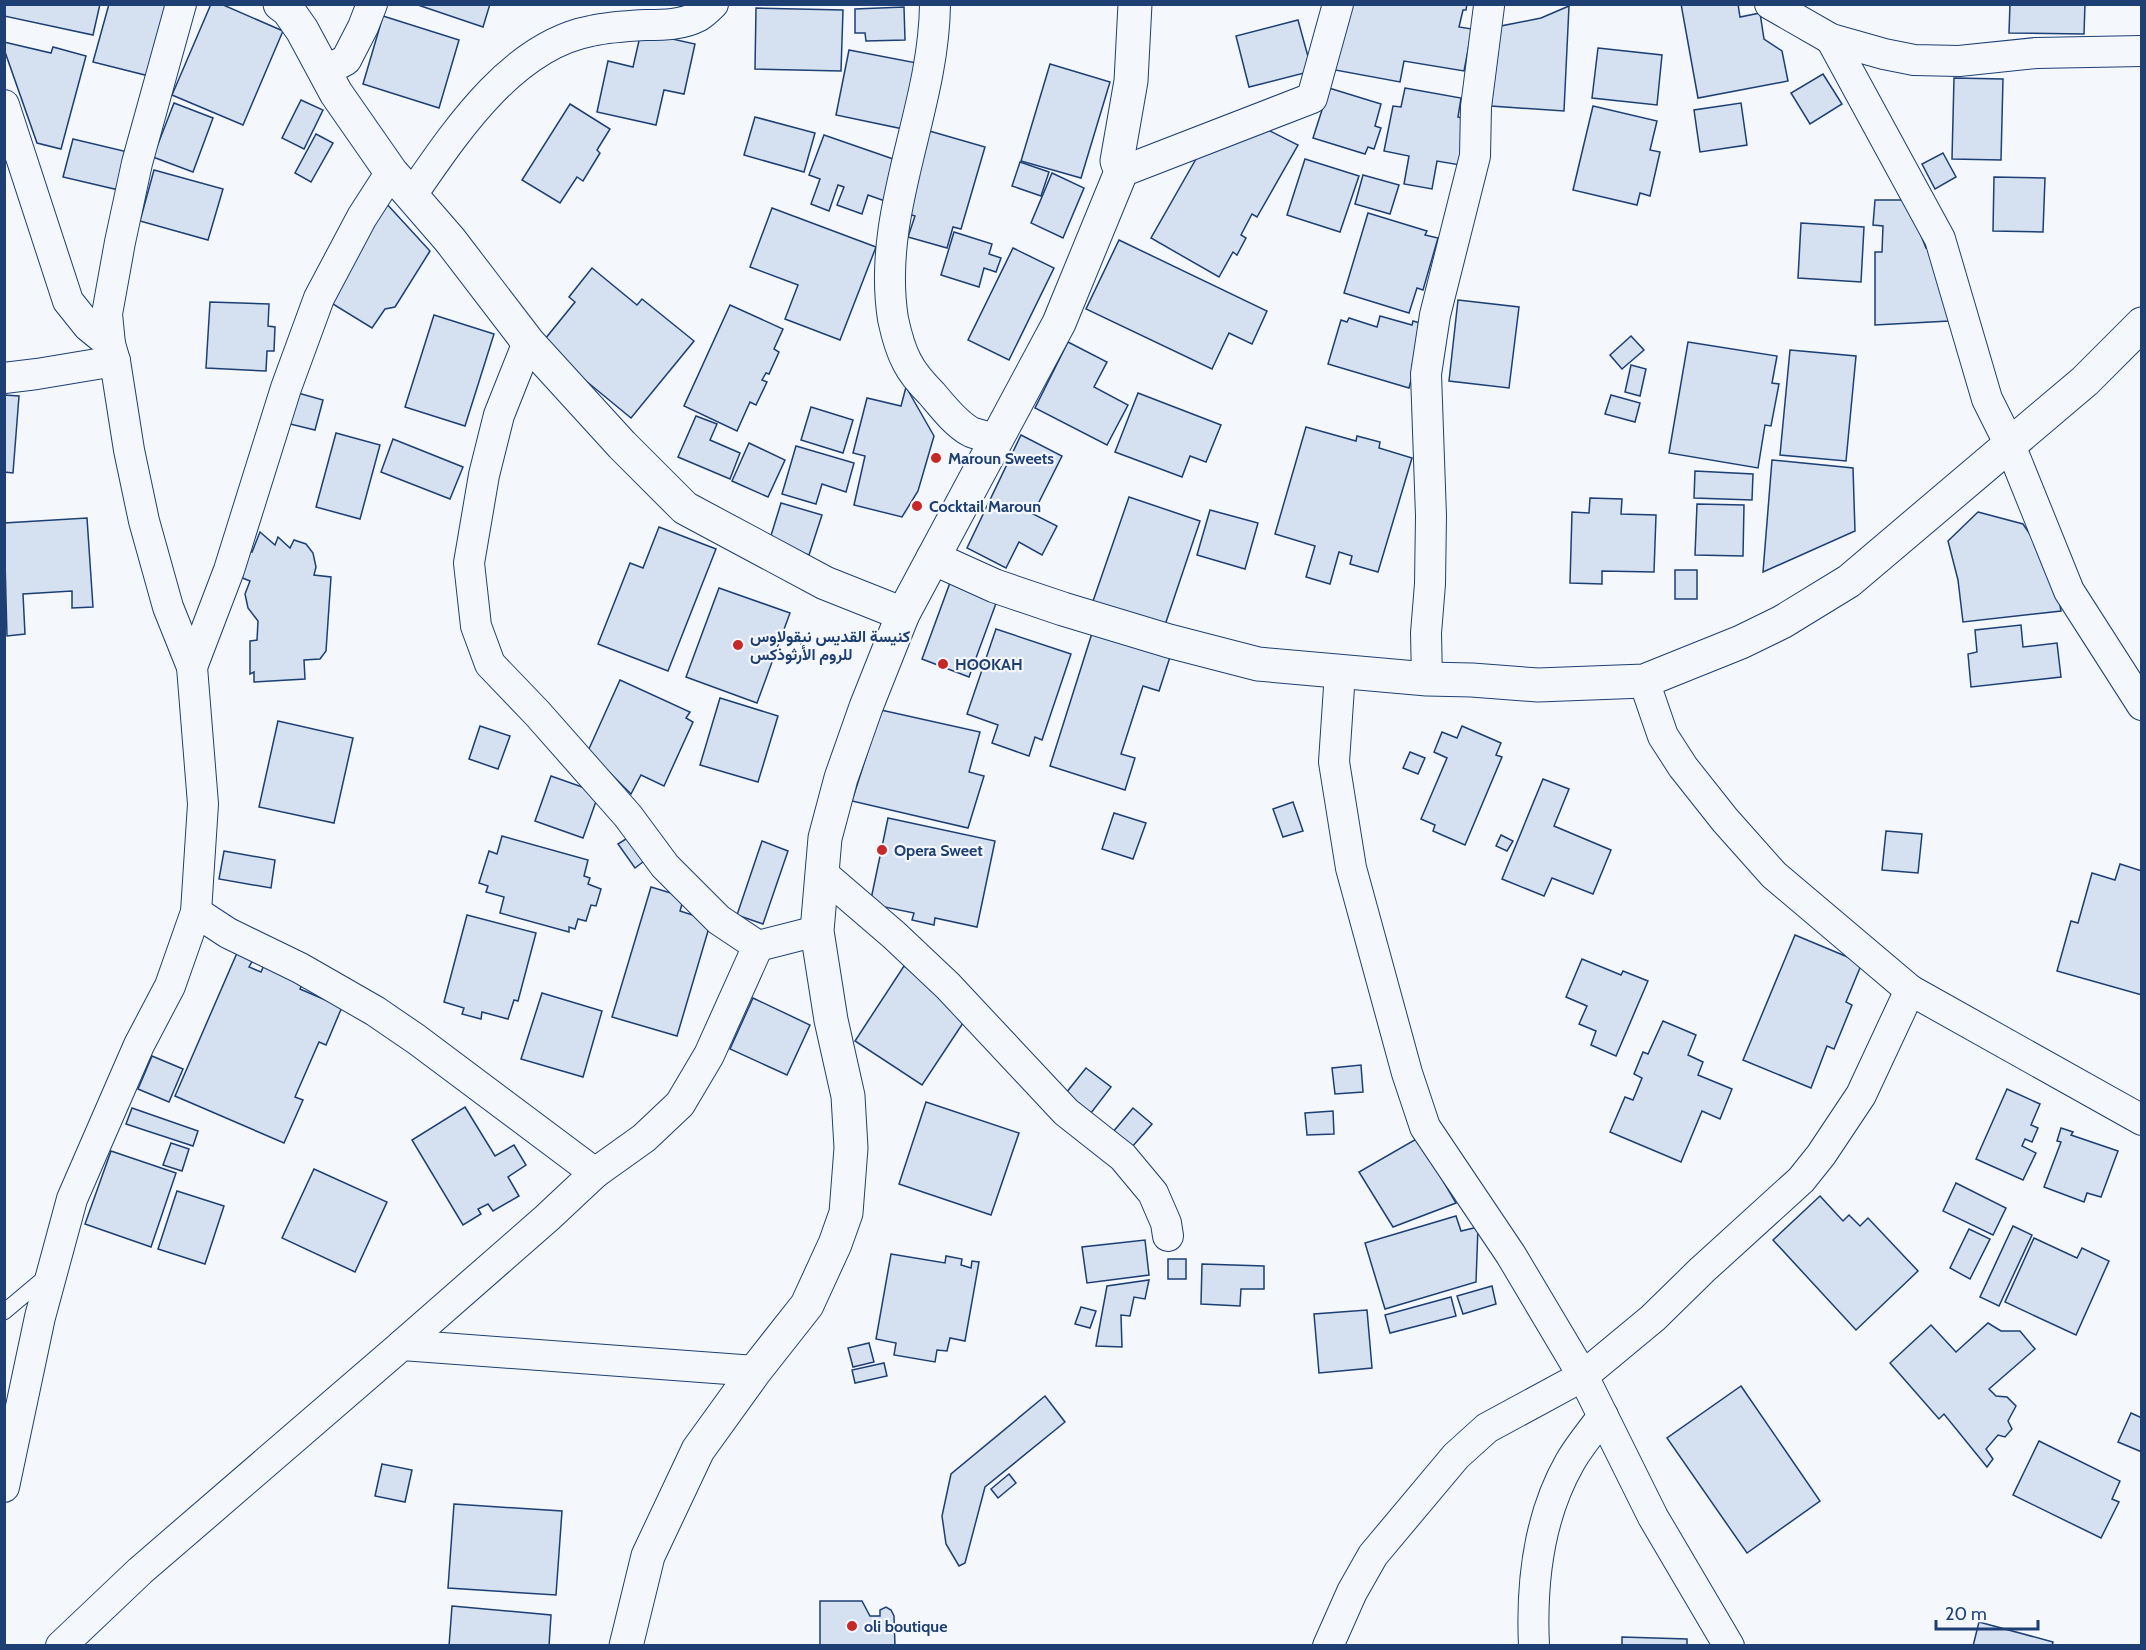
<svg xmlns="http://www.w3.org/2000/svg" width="2146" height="1650" font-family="Cabin,Vazirmatn,sans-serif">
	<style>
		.building { fill: #d5e0f0; stroke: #1d3f73; stroke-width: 1.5 }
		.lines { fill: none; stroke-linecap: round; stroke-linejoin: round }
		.lane-casing { stroke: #1d3f73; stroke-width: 17 }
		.street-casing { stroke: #1d3f73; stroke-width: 32 }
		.secondary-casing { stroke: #1d3f73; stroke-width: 35 }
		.lane { stroke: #f4f7fb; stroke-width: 15 }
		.street { stroke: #f4f7fb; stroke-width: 30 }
		.secondary { stroke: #f4f7fb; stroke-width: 33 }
		.poi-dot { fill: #c62828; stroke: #f4f7fb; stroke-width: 2 }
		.labels { text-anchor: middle; stroke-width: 4.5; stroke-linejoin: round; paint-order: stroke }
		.poi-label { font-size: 16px; font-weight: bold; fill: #1d3f73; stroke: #f4f7fb; text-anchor: start }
	</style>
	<rect width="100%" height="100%" fill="#f4f7fb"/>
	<!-- building -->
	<g class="building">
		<polygon points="4,4 100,4 93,35 4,16"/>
		<polygon points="109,4 168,4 149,76 93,62"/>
		<polygon points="211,4 221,4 283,31 243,125 172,95"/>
		<polygon points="415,4 490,4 483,27"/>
		<polygon points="1347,4 1467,4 1466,10 1463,10 1459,27 1472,29 1464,71 1404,61 1400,82 1335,70"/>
		<polygon points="1681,4 1738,4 1740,17 1760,13 1764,39 1782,51 1788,81 1698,98"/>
		<polygon points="2010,4 2085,4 2084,34 2009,33"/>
		<polygon points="1569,6 1564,111 1491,106 1501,26 1541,18"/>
		<polygon points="904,7 905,40 866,41 865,33 855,33 855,9"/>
		<polygon points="756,8 843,10 841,71 755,69"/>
		<polygon points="383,16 459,40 439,108 363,84"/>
		<polygon points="1298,20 1312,71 1249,87 1236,36"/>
		<polygon points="641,32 695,44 684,94 664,90 656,125 597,112 608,61 633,67"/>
		<polygon points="4,42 51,53 53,47 86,56 61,149 37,143 4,49"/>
		<polygon points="1598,48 1662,55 1657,105 1592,98"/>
		<polygon points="849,50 922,64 908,130 836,115"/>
		<polygon points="1050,64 1110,82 1081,178 1021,161"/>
		<polygon points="1823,74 1842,104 1810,124 1791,93"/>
		<polygon points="1954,78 2003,79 2001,160 1952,159"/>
		<polygon points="1329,88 1381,104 1375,126 1381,128 1374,149 1368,147 1365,154 1313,138"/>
		<polygon points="1405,88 1461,98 1458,117 1468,120 1460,165 1437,161 1432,189 1404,184 1409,156 1384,151 1393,106 1401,107"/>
		<polygon points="301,100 323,110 304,149 282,138"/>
		<polygon points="174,103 213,118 193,172 153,157"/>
		<polygon points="1741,103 1747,145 1700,152 1694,110"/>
		<polygon points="570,104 610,129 597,150 600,153 583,181 577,177 560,203 522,180"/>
		<polygon points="1593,106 1657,121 1650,150 1660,152 1650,196 1640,193 1637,205 1573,190"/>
		<polygon points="755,117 815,133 804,172 744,155"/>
		<polygon points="1252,122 1298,145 1257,217 1252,214 1241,235 1246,238 1237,255 1233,252 1219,277 1151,238 1200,152"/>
		<polygon points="926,130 985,147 961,229 953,227 947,248 908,237 915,216 902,212"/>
		<polygon points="316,134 333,143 311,182 295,173"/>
		<polygon points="824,135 899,161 885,201 868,195 862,214 837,205 844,187 838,185 829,211 811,204 820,179 809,175"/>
		<polygon points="73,139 132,153 123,191 63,177"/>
		<polygon points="1943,153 1956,177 1935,189 1922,164"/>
		<polygon points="1305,159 1359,176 1340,232 1287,215"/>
		<polygon points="1020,162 1049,172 1041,196 1012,186"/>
		<polygon points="154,170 223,189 208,240 140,221"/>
		<polygon points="1052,173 1084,188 1063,238 1031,223"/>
		<polygon points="1363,175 1399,185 1390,214 1355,204"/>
		<polygon points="1994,177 2045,178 2043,232 1993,231"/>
		<polygon points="1875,200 1907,200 1926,248 1937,250 1949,321 1875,325 1875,252 1882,252 1883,226 1873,225"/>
		<polygon points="385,202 430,251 395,307 385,309 372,328 328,301"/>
		<polygon points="772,208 876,247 840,340 785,319 798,285 750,267"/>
		<polygon points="1368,213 1427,231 1425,235 1438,238 1423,290 1417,288 1409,313 1344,293"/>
		<polygon points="1801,223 1864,227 1861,282 1798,278"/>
		<polygon points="954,232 992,244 989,254 1001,258 996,272 984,268 979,287 941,275"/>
		<polygon points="1119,240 1267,311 1252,344 1229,333 1212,369 1086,309"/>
		<polygon points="1013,248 1054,268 1009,360 968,340"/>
		<polygon points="592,268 637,305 642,299 694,341 631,418 541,344 575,302 569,297"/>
		<polygon points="1458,300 1519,307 1509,388 1449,381"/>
		<polygon points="210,302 269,304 268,326 275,327 274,351 267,351 266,371 206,368"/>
		<polygon points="730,305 783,329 774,349 779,352 769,374 766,373 762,380 767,382 756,405 750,402 737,431 684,406"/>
		<polygon points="434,315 494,334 465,426 405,407"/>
		<polygon points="1380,316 1412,325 1413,321 1427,325 1412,365 1415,366 1409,388 1328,364 1341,320 1347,322 1349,318 1377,327"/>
		<polygon points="1631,336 1644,350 1622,369 1610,355"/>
		<polygon points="1068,342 1107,362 1094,387 1128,405 1107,445 1035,408"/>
		<polygon points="1688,342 1777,356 1772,383 1779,384 1771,426 1765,425 1758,468 1669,453"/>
		<polygon points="1790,350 1856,356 1846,461 1780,455"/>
		<polygon points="1631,365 1646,369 1640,396 1625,392"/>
		<polygon points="906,387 934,436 918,491 902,517 854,505 865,456 853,453 867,398 901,406"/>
		<polygon points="298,393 323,400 315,430 290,424"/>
		<polygon points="1138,393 1221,425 1206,462 1190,456 1182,477 1115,452"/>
		<polygon points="4,395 19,396 13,473 4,472"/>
		<polygon points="1611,395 1640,403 1635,422 1605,414"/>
		<polygon points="811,407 853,420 843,453 801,440"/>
		<polygon points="696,416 717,424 710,440 740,453 730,479 678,457"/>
		<polygon points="1306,427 1356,441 1357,436 1380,442 1379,448 1412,458 1378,572 1350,564 1352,556 1339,552 1330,584 1306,577 1315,546 1275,534"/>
		<polygon points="336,433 380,445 360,519 316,507"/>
		<polygon points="1021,435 1062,456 1033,514 1057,526 1042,555 1019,542 1006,568 967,548"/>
		<polygon points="393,439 463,467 450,499 381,472"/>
		<polygon points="749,443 785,460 768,497 732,481"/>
		<polygon points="796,446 854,463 846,492 822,484 816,504 782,494"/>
		<polygon points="1772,460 1853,468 1855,531 1763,572"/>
		<polygon points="1695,471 1753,474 1752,500 1694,498"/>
		<polygon points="1129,497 1200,521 1164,628 1092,604"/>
		<polygon points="1590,498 1622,499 1621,514 1656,515 1654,572 1602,571 1602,584 1570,583 1572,512 1589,513"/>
		<polygon points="781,503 822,515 809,555 769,542"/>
		<polygon points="1697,504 1744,505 1743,556 1695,555"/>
		<polygon points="1210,510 1258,523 1245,569 1197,555"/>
		<polygon points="1978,512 2023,524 2054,570 2061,611 1963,622 1958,580 1948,541"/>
		<polygon points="87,518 93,607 72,608 72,591 23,594 25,634 7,636 4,523"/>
		<polygon points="659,527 716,549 668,671 598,644 630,563 643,568"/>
		<polygon points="260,532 275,545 278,537 290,548 294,540 306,544 313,553 316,567 314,575 331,577 326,651 320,659 304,660 305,679 254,682 254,672 250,674 250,641 257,640 258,621 248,608 245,594 250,581 240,577 248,551 252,552"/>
		<rect x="1675" y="570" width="22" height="29"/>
		<polygon points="951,580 998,598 969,677 922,659"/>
		<polygon points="719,588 790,613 757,703 686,677"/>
		<polygon points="2021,625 2023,647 2057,643 2061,677 1971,687 1968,654 1977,652 1975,630"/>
		<polygon points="996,629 1071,654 1042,740 1035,737 1029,756 992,743 998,725 967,714"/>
		<polygon points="1093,630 1171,654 1159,691 1143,686 1121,754 1135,758 1125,790 1050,766"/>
		<polygon points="620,680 690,712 686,718 693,722 664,786 641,775 631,794 588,751"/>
		<polygon points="720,698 778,716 758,782 700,765"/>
		<polygon points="881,710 980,732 969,772 984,776 968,828 852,801"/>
		<polygon points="278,721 353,738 334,823 259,807"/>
		<polygon points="480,726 510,736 498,769 469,759"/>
		<polygon points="1462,726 1501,743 1496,755 1502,757 1465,845 1433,831 1435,825 1421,819 1447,758 1434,752 1442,732 1457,738"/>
		<polygon points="1410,752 1425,758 1418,774 1403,768"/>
		<polygon points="551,776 599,793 583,838 535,821"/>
		<polygon points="1543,779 1569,789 1554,826 1611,850 1593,894 1552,878 1544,896 1502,879"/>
		<polygon points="1293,802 1303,831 1283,837 1273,809"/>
		<polygon points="1114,813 1146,823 1133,859 1102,849"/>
		<polygon points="888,818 995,841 977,927 935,918 934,925 912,920 914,913 870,904"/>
		<polygon points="1886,831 1922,834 1918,873 1882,870"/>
		<polygon points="632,835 648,858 635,868 618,844"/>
		<polygon points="1501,835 1513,841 1507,851 1496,846"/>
		<polygon points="502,836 588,860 584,876 590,878 588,884 601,889 596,906 591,905 586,921 578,919 575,929 569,927 569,932 500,913 504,897 486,892 488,886 479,883 489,851 497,854"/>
		<polygon points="762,841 788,851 763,924 737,915"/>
		<polygon points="224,851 275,860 271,888 219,879"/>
		<polygon points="2120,864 2142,871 2142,995 2057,971 2071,921 2078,923 2092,873 2115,880"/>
		<polygon points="651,887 684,897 680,911 711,921 677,1036 612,1017"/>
		<polygon points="467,915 536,933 518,1001 514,1000 508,1019 482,1012 481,1019 462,1014 464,1008 444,1002"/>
		<polygon points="1795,935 1862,963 1846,1002 1852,1005 1834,1049 1827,1046 1811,1088 1743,1060"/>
		<polygon points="237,953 253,960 249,967 261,972 264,965 303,982 300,989 342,1007 326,1045 319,1042 295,1097 303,1100 284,1143 175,1096"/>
		<polygon points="1582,959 1621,975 1623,971 1648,981 1616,1056 1591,1045 1596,1031 1579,1024 1587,1006 1566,997"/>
		<polygon points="904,966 953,998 967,1017 922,1085 855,1041"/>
		<polygon points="542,993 602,1011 583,1077 521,1059"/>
		<polygon points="753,998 810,1025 787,1075 730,1049"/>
		<polygon points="1663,1021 1696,1035 1688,1055 1703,1062 1698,1075 1732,1089 1720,1119 1702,1111 1681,1162 1610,1132 1625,1097 1633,1100 1642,1078 1634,1074 1643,1052 1648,1054"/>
		<polygon points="152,1056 183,1069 169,1102 138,1089"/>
		<polygon points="1361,1065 1363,1092 1335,1094 1332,1068"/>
		<polygon points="1086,1068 1111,1087 1091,1113 1066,1093"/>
		<polygon points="2007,1089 2040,1104 2031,1125 2038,1128 2032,1142 2025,1139 2022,1146 2036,1153 2023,1180 1976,1159"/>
		<polygon points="926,1102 1019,1133 991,1215 899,1184"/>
		<polygon points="465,1107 495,1156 514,1145 526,1165 508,1177 519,1196 493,1211 488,1204 478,1209 481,1214 463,1225 412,1140"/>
		<polygon points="132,1108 198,1131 193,1146 126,1124"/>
		<polygon points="1133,1108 1152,1124 1132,1147 1113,1132"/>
		<polygon points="1333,1111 1334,1134 1307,1135 1305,1113"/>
		<polygon points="2061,1128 2073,1132 2071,1135 2118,1151 2101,1197 2087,1193 2084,1202 2044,1187 2061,1142 2057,1141"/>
		<polygon points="1418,1138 1456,1203 1393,1227 1359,1172"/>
		<polygon points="171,1143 189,1149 182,1171 163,1165"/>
		<polygon points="111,1151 176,1173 151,1247 85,1224"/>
		<polygon points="314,1169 387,1202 355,1272 282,1238"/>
		<polygon points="1956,1183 2006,1208 1993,1235 1943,1211"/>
		<polygon points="177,1191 224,1206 205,1264 158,1249"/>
		<polygon points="1820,1196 1843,1221 1849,1215 1860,1226 1868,1218 1918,1271 1856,1330 1773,1240"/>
		<polygon points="1456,1216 1461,1231 1478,1227 1476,1282 1385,1309 1365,1243"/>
		<polygon points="2013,1226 2032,1235 1999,1306 1980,1297"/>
		<polygon points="1969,1229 1990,1239 1970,1279 1950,1268"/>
		<polygon points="2034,1238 2077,1258 2082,1248 2109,1261 2076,1335 2005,1302"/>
		<polygon points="1145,1240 1149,1275 1087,1283 1082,1247"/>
		<polygon points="891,1254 945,1263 946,1256 962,1259 961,1265 971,1268 972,1261 979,1262 965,1341 950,1338 947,1351 937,1350 935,1362 894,1355 896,1343 876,1339"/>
		<rect x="1168" y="1259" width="18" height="20"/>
		<polygon points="1202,1264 1264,1266 1264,1289 1241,1289 1240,1306 1201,1304"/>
		<polygon points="1149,1280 1145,1299 1134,1297 1130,1316 1121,1315 1122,1347 1096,1346 1107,1286"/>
		<polygon points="1492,1286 1496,1304 1463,1314 1457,1296"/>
		<polygon points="1451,1297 1456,1316 1390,1333 1385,1315"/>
		<polygon points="1081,1307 1096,1311 1090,1328 1075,1324"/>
		<polygon points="1367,1310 1372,1368 1319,1373 1314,1314"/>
		<polygon points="1988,1323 2001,1331 2020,1331 2035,1349 1989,1389 1996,1396 2007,1397 2016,1406 2008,1421 2012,1429 2005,1437 1998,1435 1986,1449 1993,1459 1987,1467 1944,1414 1939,1419 1890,1363 1931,1325 1956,1352"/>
		<polygon points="869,1343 874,1362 853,1367 848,1348"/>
		<polygon points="884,1363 887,1376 855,1383 852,1370"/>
		<polygon points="1741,1386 1820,1501 1747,1553 1667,1438"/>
		<polygon points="1045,1396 1065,1422 985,1487 965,1563 959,1566 946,1544 942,1516 951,1474"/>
		<polygon points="2131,1413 2142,1418 2142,1452 2118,1442"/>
		<polygon points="2039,1441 2120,1481 2112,1499 2119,1502 2101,1538 2013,1495"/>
		<polygon points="382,1464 412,1470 405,1502 375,1496"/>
		<polygon points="1009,1474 1016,1483 998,1498 991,1489"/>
		<polygon points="454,1504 562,1511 556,1595 448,1588"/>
		<polygon points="820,1601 862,1601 870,1616 880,1616 880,1610 886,1607 891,1610 894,1616 895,1646 820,1646"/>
		<polygon points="452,1606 551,1615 549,1646 449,1646"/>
		<polygon points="1979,1622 2053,1642 2052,1646 1973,1646"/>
		<polygon points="1622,1637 1687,1639 1687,1646 1622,1646"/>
	</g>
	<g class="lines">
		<defs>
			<polyline id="lane" points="4,1312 48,1275"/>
			<g id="street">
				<path d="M935,4c-1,107 -59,208 -42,315 3,14 7,30 14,43 6,12 16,23 25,32 11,13 24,30 39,38 8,3 18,5 26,8"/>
				<polyline points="1770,4 1831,39 1884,54 1914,60 1959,61 2036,53 2142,51"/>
				<polyline points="1831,39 1940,239 1987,399 2010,445 2069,591 2142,705"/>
				<polyline points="325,71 346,60 363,27 372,4"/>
				<polyline points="4,105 68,301 88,326 110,344 115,361 129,450 144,521 168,607 192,667 203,804 196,912 170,986 139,1045 72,1199 40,1317 4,1487"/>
				<polyline points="1121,172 1312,98 1338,4"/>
				<path d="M411,196c43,-62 100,-150 180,-165 18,-4 37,-5 55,-6 18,0 36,0 53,-9 5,-3 10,-8 14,-12"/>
				<polyline points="528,342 499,415 484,475 469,563 476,626 490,664 537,713 628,816 665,866 719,920 758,946 817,931"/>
				<polyline points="110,344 107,314 120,242 137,163 181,4"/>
				<polyline points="4,378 37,374 115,361"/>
				<polyline points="192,667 229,570 286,388 319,298 362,217 391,172"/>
				<polyline points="1340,672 1334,762 1351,868 1407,1073 1425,1127 1511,1255 1583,1376 1653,1517 1729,1646"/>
				<polyline points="1427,679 1426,633 1430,584 1431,516 1426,374 1435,315 1475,156 1476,107 1489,6"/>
				<polyline points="1644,681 1663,736 1683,767 1725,820 1774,875 1910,990 2142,1120"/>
				<polyline points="823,874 894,935 948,986 1066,1112 1123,1157 1153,1193 1166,1223 1168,1236"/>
				<polyline points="196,912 228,933 300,968 375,1011 416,1039 595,1173 547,1218 402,1345"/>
				<polyline points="595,1173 644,1138 680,1104 709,1055 758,946"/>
				<polyline points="61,1646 140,1571 402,1345 755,1371"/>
				<polyline points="1328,1646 1352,1592 1373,1555 1456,1456 1487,1428 1583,1376 1653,1318 1702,1270 1801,1180 1821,1155 1861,1095 1910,990"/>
				<path d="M1534,1646c-3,-64 4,-128 36,-184 9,-16 22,-31 33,-46"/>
			</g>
			<g id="secondary">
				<polyline points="280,4 288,10 302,30 336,93 391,172 450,240 528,342 622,445 685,508 825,583 903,614"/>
				<polyline points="933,558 995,586 1063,609 1169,641 1258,664 1427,679 1472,680 1538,685 1644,681 1741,642 1782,622 1849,581 2085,381 2142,324"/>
				<polyline points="626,1646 648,1556 698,1450 755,1371 807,1305 835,1244 846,1213 851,1148 848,1096 831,1020 817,931 825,838 841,778 866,707 903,614 1059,323 1121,172 1117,161 1131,81 1135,4"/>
			</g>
		</defs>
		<!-- lane casing -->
		<use href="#lane" class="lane-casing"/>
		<!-- street casing -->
		<use href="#street" class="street-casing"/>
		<!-- secondary casing -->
		<use href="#secondary" class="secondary-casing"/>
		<!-- lane -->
		<use href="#lane" class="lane"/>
		<!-- street -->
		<use href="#street" class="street"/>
		<!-- secondary -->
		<use href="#secondary" class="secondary"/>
	</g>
	<!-- markers -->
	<g class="poi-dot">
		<circle cx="936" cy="458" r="6"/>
		<circle cx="917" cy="506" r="6"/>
		<circle cx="738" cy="645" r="6"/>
		<circle cx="943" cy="664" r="6"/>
		<circle cx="882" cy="850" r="6"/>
		<circle cx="852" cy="1626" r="6"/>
	</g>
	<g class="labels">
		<!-- poi labels -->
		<g class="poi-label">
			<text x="948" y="464">Maroun Sweets</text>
			<text x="929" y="512">Cocktail Maroun</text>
			<text x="750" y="642">كنيسة القديس نيقولاوس<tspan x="750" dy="18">للروم الأرثوذكس</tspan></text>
			<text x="955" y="670">HOOKAH</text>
			<text x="894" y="856">Opera Sweet</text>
			<text x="864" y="1632">oli boutique</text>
		</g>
	</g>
	<!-- border -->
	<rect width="2146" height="1650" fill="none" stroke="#1d3f73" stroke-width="12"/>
	<!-- scale -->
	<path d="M1936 1620v9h102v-9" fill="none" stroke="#1d3f73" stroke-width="3"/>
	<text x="1945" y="1620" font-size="18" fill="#1d3f73" stroke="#f4f7fb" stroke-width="4.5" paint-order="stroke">20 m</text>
</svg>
